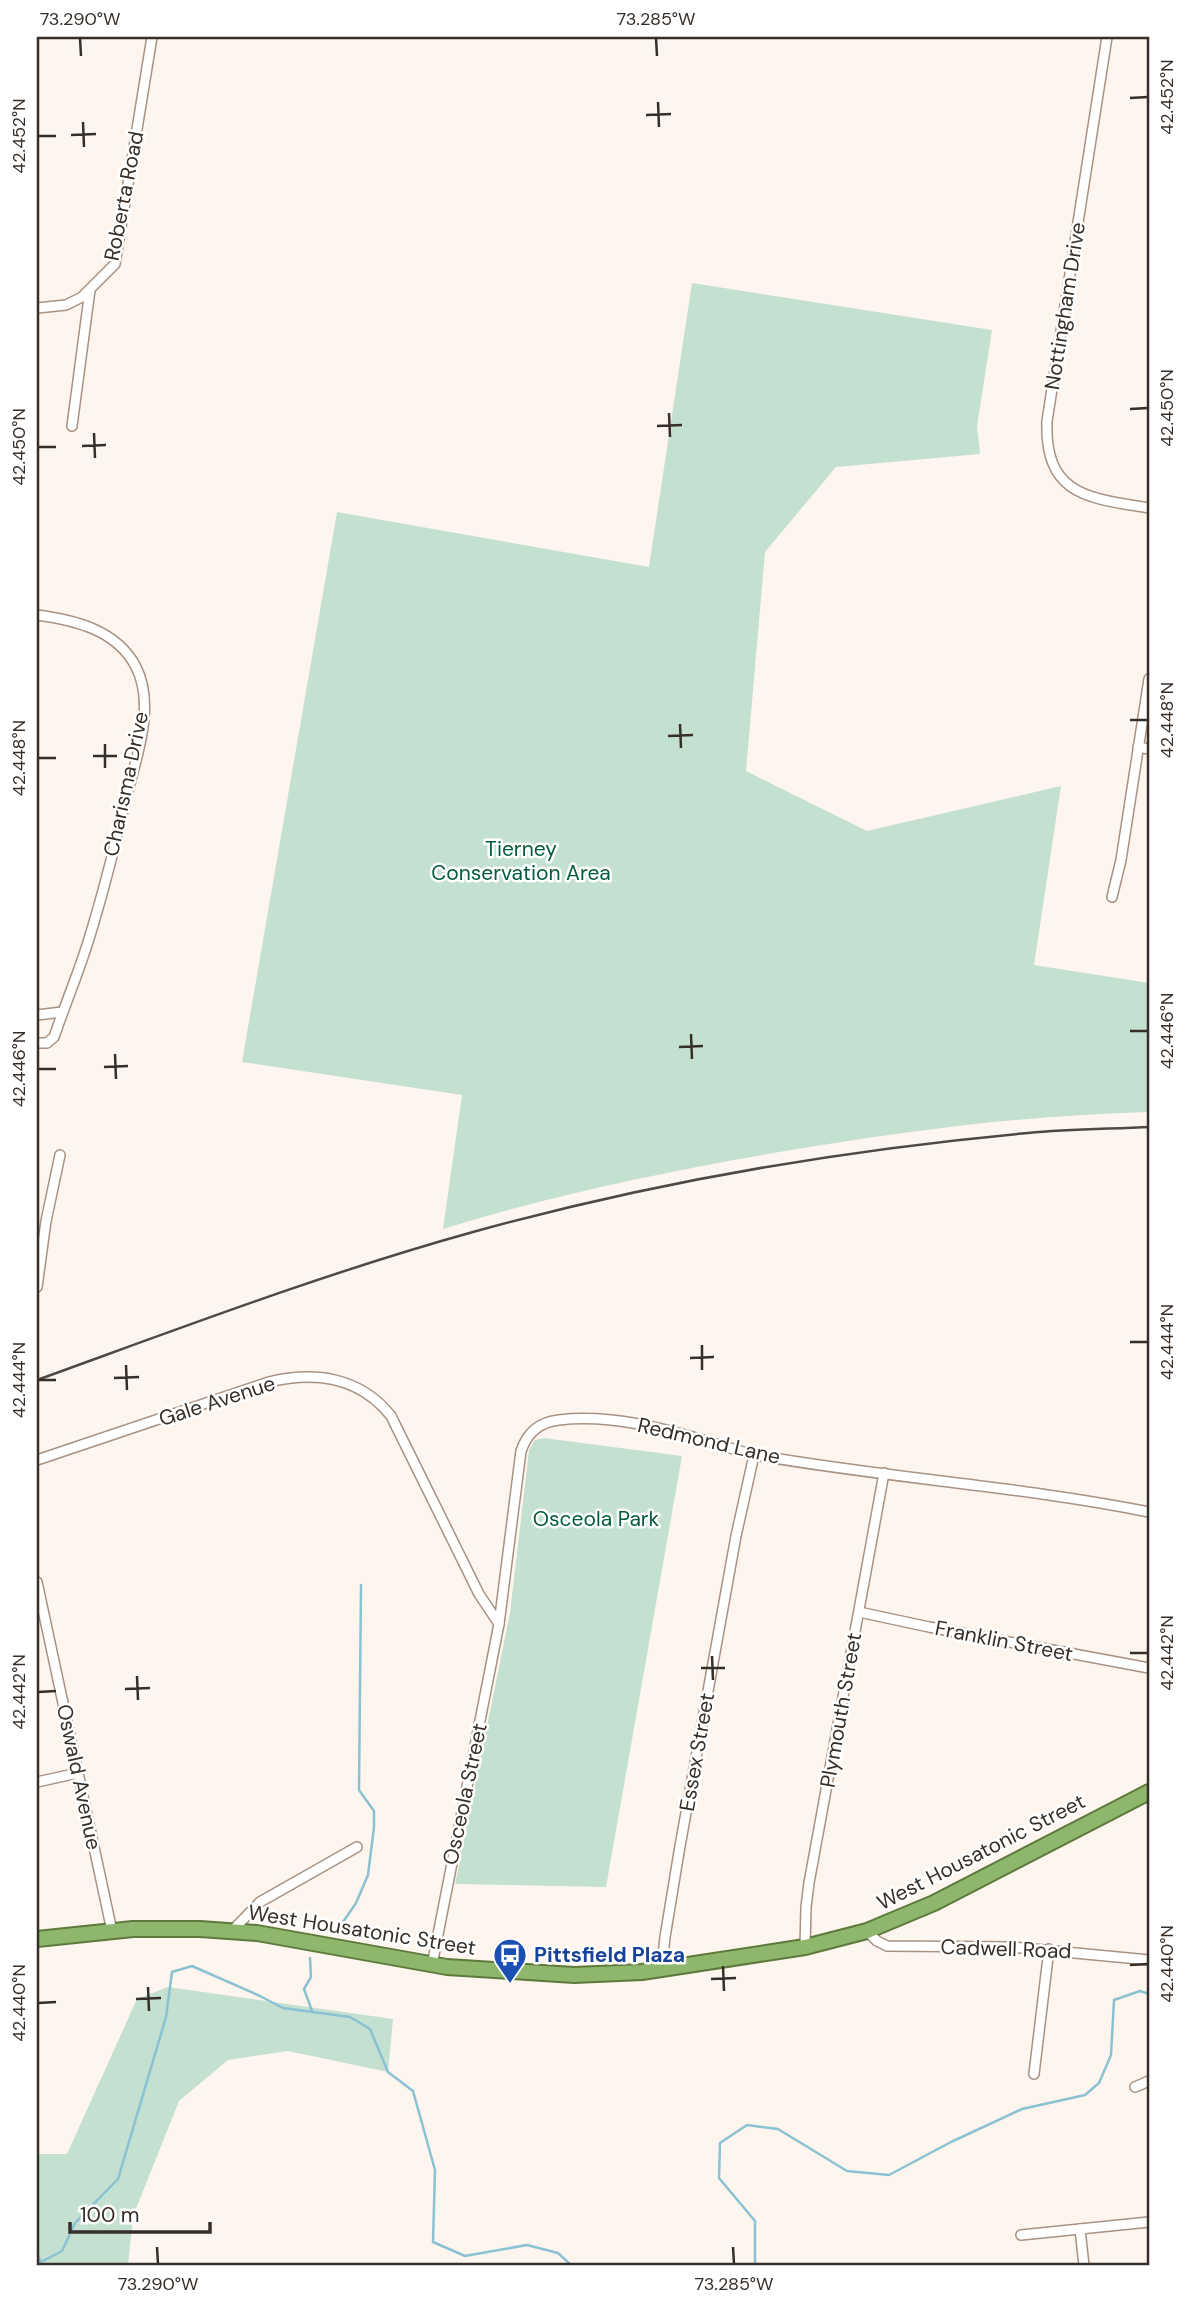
<svg xmlns="http://www.w3.org/2000/svg" width="1186" height="2303" font-family="'DM Sans',sans-serif">
	<style>
		.green { fill: #c3e0d0 }
		.lines { fill: none; stroke-linecap: round; stroke-linejoin: round }
		.stream { stroke: #8ac1d3; stroke-width: 2.5 }
		.minor-casing { stroke: #a89283; stroke-width: 12 }
		.trunk-casing { stroke: #5d7a3c; stroke-width: 18 }
		.minor { stroke: #fff; stroke-width: 9 }
		.trunk { stroke: #8eb66c; stroke-width: 14 }
		.rail { stroke: #514842; stroke-width: 2.5 }
		.ticks { fill: none; stroke: #372e28; stroke-width: 2.5 }
		.labels { text-anchor: middle; stroke-width: 5; stroke-linejoin: round; paint-order: stroke }
		.street-label { font-size: 21px; fill: #372e28; stroke: #fff }
		.park-label { font-size: 21px; fill: #025b3a; stroke: #fff }
		.transit-label { font-size: 21px; font-weight: bold; fill: #164399; stroke: #fff; text-anchor: start }
		.neatline { fill: none; stroke: #372e28; stroke-width: 2.5 }
		.ticks-label { font-size: 18px; text-anchor: middle; fill: #372e28 }
	</style>
	<rect width="100%" height="100%" fill="#fff5ef"/>
	<!-- green -->
	<g class="green">
		<path d="M692,283l300,47 -15,96 3,28 -144,13 -71,85 -19,219 121,60 194,-45 -27,179 115,18v129c-122,3 -243,19 -364,39 -116,20 -230,43 -342,78l19,-134 -220,-33 95,-550 312,55z"/>
		<polygon points="544,1438 682,1456 606,1887 455,1884 510,1613 529,1450 535,1440"/>
		<polygon points="168,1987 393,2019 388,2072 288,2051 228,2060 179,2101 133,2216 128,2266 37,2266 37,2154 67,2154 137,1999"/>
	</g>
	<g class="lines">
		<!-- stream -->
		<g class="stream">
			<polyline points="341,1925 356,1903 368,1875 374,1827 374,1811 359,1790 361,1585"/>
			<polyline points="310,1958 311,1977 304,1989 312,2011"/>
			<polyline points="37,2254 41,2262 62,2251 75,2223 118,2179 166,2017 172,1972 192,1966 260,1996 283,2008 350,2017 370,2029 388,2072 413,2091 435,2170 433,2242 465,2256 527,2245 558,2253 572,2266"/>
			<polyline points="755,2266 755,2221 719,2178 720,2143 747,2125 778,2129 847,2171 889,2175 951,2142 1022,2109 1085,2095 1099,2083 1111,2055 1114,2000 1140,1991 1149,1994"/>
		</g>
		<defs>
			<g id="minor">
				<path d="M1107,37l-60,384c-3,75 42,77 102,87"/>
				<polyline points="37,308 66,305 82,297 115,264 152,37"/>
				<polyline points="72,426 90,290"/>
				<path d="M37,615c38,5 80,15 99,52 20,39 0,92 -10,131 -11,48 -23,96 -38,144 -10,32 -23,63 -34,95l-7,6h-10"/>
				<polyline points="1138,747 1149,749"/>
				<polyline points="1112,897 1121,860 1149,679"/>
				<polyline points="37,1015 62,1012"/>
				<polyline points="37,1287 46,1221 60,1155"/>
				<path d="M37,1460l232,-78c46,-11 91,-5 122,34l88,178 20,30 22,-173c6,-18 18,-29 38,-31 51,-6 103,8 151,22 15,4 30,10 46,13 130,23 263,31 393,57"/>
				<polyline points="37,1582 112,1931"/>
				<polyline points="859,1612 929,1627 1149,1668"/>
				<polyline points="37,1782 78,1773"/>
				<polyline points="232,1931 260,1902 357,1847"/>
				<polyline points="867,1931 877,1941 887,1946 1012,1947 1149,1960"/>
				<polyline points="805,1947 806,1907 809,1883 884,1473"/>
				<polyline points="432,1965 499,1624"/>
				<polyline points="666,1968 663,1956 665,1937 680,1846 736,1536 754,1455"/>
				<polyline points="1034,2074 1049,1949"/>
				<polyline points="1135,2087 1149,2081"/>
				<polyline points="1080,2229 1084,2266"/>
				<polyline points="1021,2235 1149,2222"/>
			</g>
			<polyline id="trunk" points="37,1939 133,1929 200,1929 257,1933 447,1967 574,1975 642,1972 805,1947 867,1931 934,1903 1149,1792"/>
		</defs>
		<!-- minor casing -->
		<use href="#minor" class="minor-casing"/>
		<!-- trunk casing -->
		<use href="#trunk" class="trunk-casing"/>
		<!-- minor -->
		<use href="#minor" class="minor"/>
		<!-- trunk -->
		<use href="#trunk" class="trunk"/>
		<!-- rail -->
		<path class="rail" d="M37,1380c144,-52 288,-107 436,-148 181,-50 369,-82 555,-99 40,-4 81,-4 121,-6"/>
	</g>
	<!-- ticks -->
	<path class="ticks" d="M80,38l1,18M656,38l1,18M1130,98l18,-1M658,102l1,25M646,115l25,-1M83,122l1,25M71,135l25,-1M38,136h18M1130,409l18,-1M669,413l1,24M657,426l25,-1M94,433l1,25M82,446l24,-1M38,447h18M1130,720h18M680,724l1,24M668,736l25,-1M105,744v24M93,756h24M38,758h18M1130,1031h18M691,1034l1,25M679,1047l24,-1M115,1054l1,25M104,1067l24,-1M38,1069h18M1130,1342h18M702,1345v25M690,1358l24,-1M126,1365l1,25M114,1378l25,-1M38,1380h18M1130,1653h18M712,1656l1,24M701,1668h24M137,1676l1,24M125,1689l25,-1M38,1692l18,-1M1130,1965l18,-1M723,1966l1,25M711,1979l25,-1M148,1987l1,24M136,1999l25,-1M38,2003l18,-1M157,2247l1,17M733,2247l1,17"/>
	<!-- icons -->
	<defs>
		<symbol id="bus-pin" viewBox="-11 -11 22 30"><path d="M0 17L-7.5 6A9.5 9.5 0 1 1 7.5 6Z" fill="#1a4fb4" stroke="#fff"/><path d="M-5-6H5V4H4V6H2V4H-2V6H-4V4H-5ZM-3.5-4V0h7V-4ZM-3.5 1.2v1.5H-2V1.2ZM2 1.2v1.5H3.5V1.2Z" fill="#fff"/></symbol>
	</defs>
	<g fill-rule="evenodd">
		<use href="#bus-pin" x="491" y="1936" width="38" height="52"/>
	</g>
	<g class="labels">
		<!-- street labels -->
		<g class="street-label">
			<text transform="translate(124 196) rotate(-79)" y="7">Roberta Road</text>
			<text transform="translate(1065 306) rotate(-81)" y="7">Nottingham Drive</text>
			<text transform="translate(126 784) rotate(-78)" y="7">Charisma Drive</text>
			<text transform="translate(217 1401) rotate(-18)" y="7">Gale Avenue</text>
			<text transform="translate(709 1441) rotate(13)" y="7">Redmond Lane</text>
			<text transform="translate(1004 1641) rotate(11)" y="7">Franklin Street</text>
			<text transform="translate(841 1710) rotate(-80)" y="7">Plymouth Street</text>
			<text transform="translate(697 1752) rotate(-80)" y="7">Essex Street</text>
			<text transform="translate(79 1777) rotate(78)" y="7">Oswald Avenue</text>
			<text transform="translate(465 1794) rotate(-78)" y="7">Osceola Street</text>
			<text transform="translate(981 1852) rotate(-27)" y="7">West Housatonic Street</text>
			<text transform="translate(362 1930) rotate(9)" y="7">West Housatonic Street</text>
			<text transform="translate(1006 1949) rotate(2)" y="7">Cadwell Road</text>
		</g>
		<!-- park labels -->
		<g class="park-label">
			<text x="521" y="856">Tierney<tspan x="521" dy="24">Conservation Area</tspan></text>
			<text x="596" y="1526">Osceola Park</text>
		</g>
		<!-- transit labels -->
		<g class="transit-label">
			<text x="534" y="1962">Pittsfield Plaza</text>
		</g>
	</g>
	<!-- border -->
	<rect width="1186" height="2303" fill="none" stroke="#ffffff" stroke-width="77"/>
	<!-- scale -->
	<path d="M70 2222v10h140v-10" fill="none" stroke="#372e28" stroke-width="3.5"/>
	<text x="80" y="2222" font-size="21" fill="#372e28" stroke="#ffffff" stroke-width="5" paint-order="stroke">100 m</text>
	<rect x="38" y="38" width="1110" height="2226" class="neatline"/>
	<g class="ticks-label">
		<text x="80" y="25">73.290°W</text>
		<text x="656" y="25">73.285°W</text>
		<text transform="translate(1167 97) rotate(-90)" y="6">42.452°N</text>
		<text transform="translate(19 136) rotate(-90)" y="6">42.452°N</text>
		<text transform="translate(1167 408) rotate(-90)" y="6">42.450°N</text>
		<text transform="translate(19 447) rotate(-90)" y="6">42.450°N</text>
		<text transform="translate(1167 720) rotate(-90)" y="6">42.448°N</text>
		<text transform="translate(19 758) rotate(-90)" y="6">42.448°N</text>
		<text transform="translate(1167 1031) rotate(-90)" y="6">42.446°N</text>
		<text transform="translate(19 1069) rotate(-90)" y="6">42.446°N</text>
		<text transform="translate(1167 1342) rotate(-90)" y="6">42.444°N</text>
		<text transform="translate(19 1380) rotate(-90)" y="6">42.444°N</text>
		<text transform="translate(1167 1653) rotate(-90)" y="6">42.442°N</text>
		<text transform="translate(19 1692) rotate(-90)" y="6">42.442°N</text>
		<text transform="translate(1167 1964) rotate(-90)" y="6">42.440°N</text>
		<text transform="translate(19 2003) rotate(-90)" y="6">42.440°N</text>
		<text x="158" y="2290">73.290°W</text>
		<text x="734" y="2290">73.285°W</text>
	</g>
</svg>
